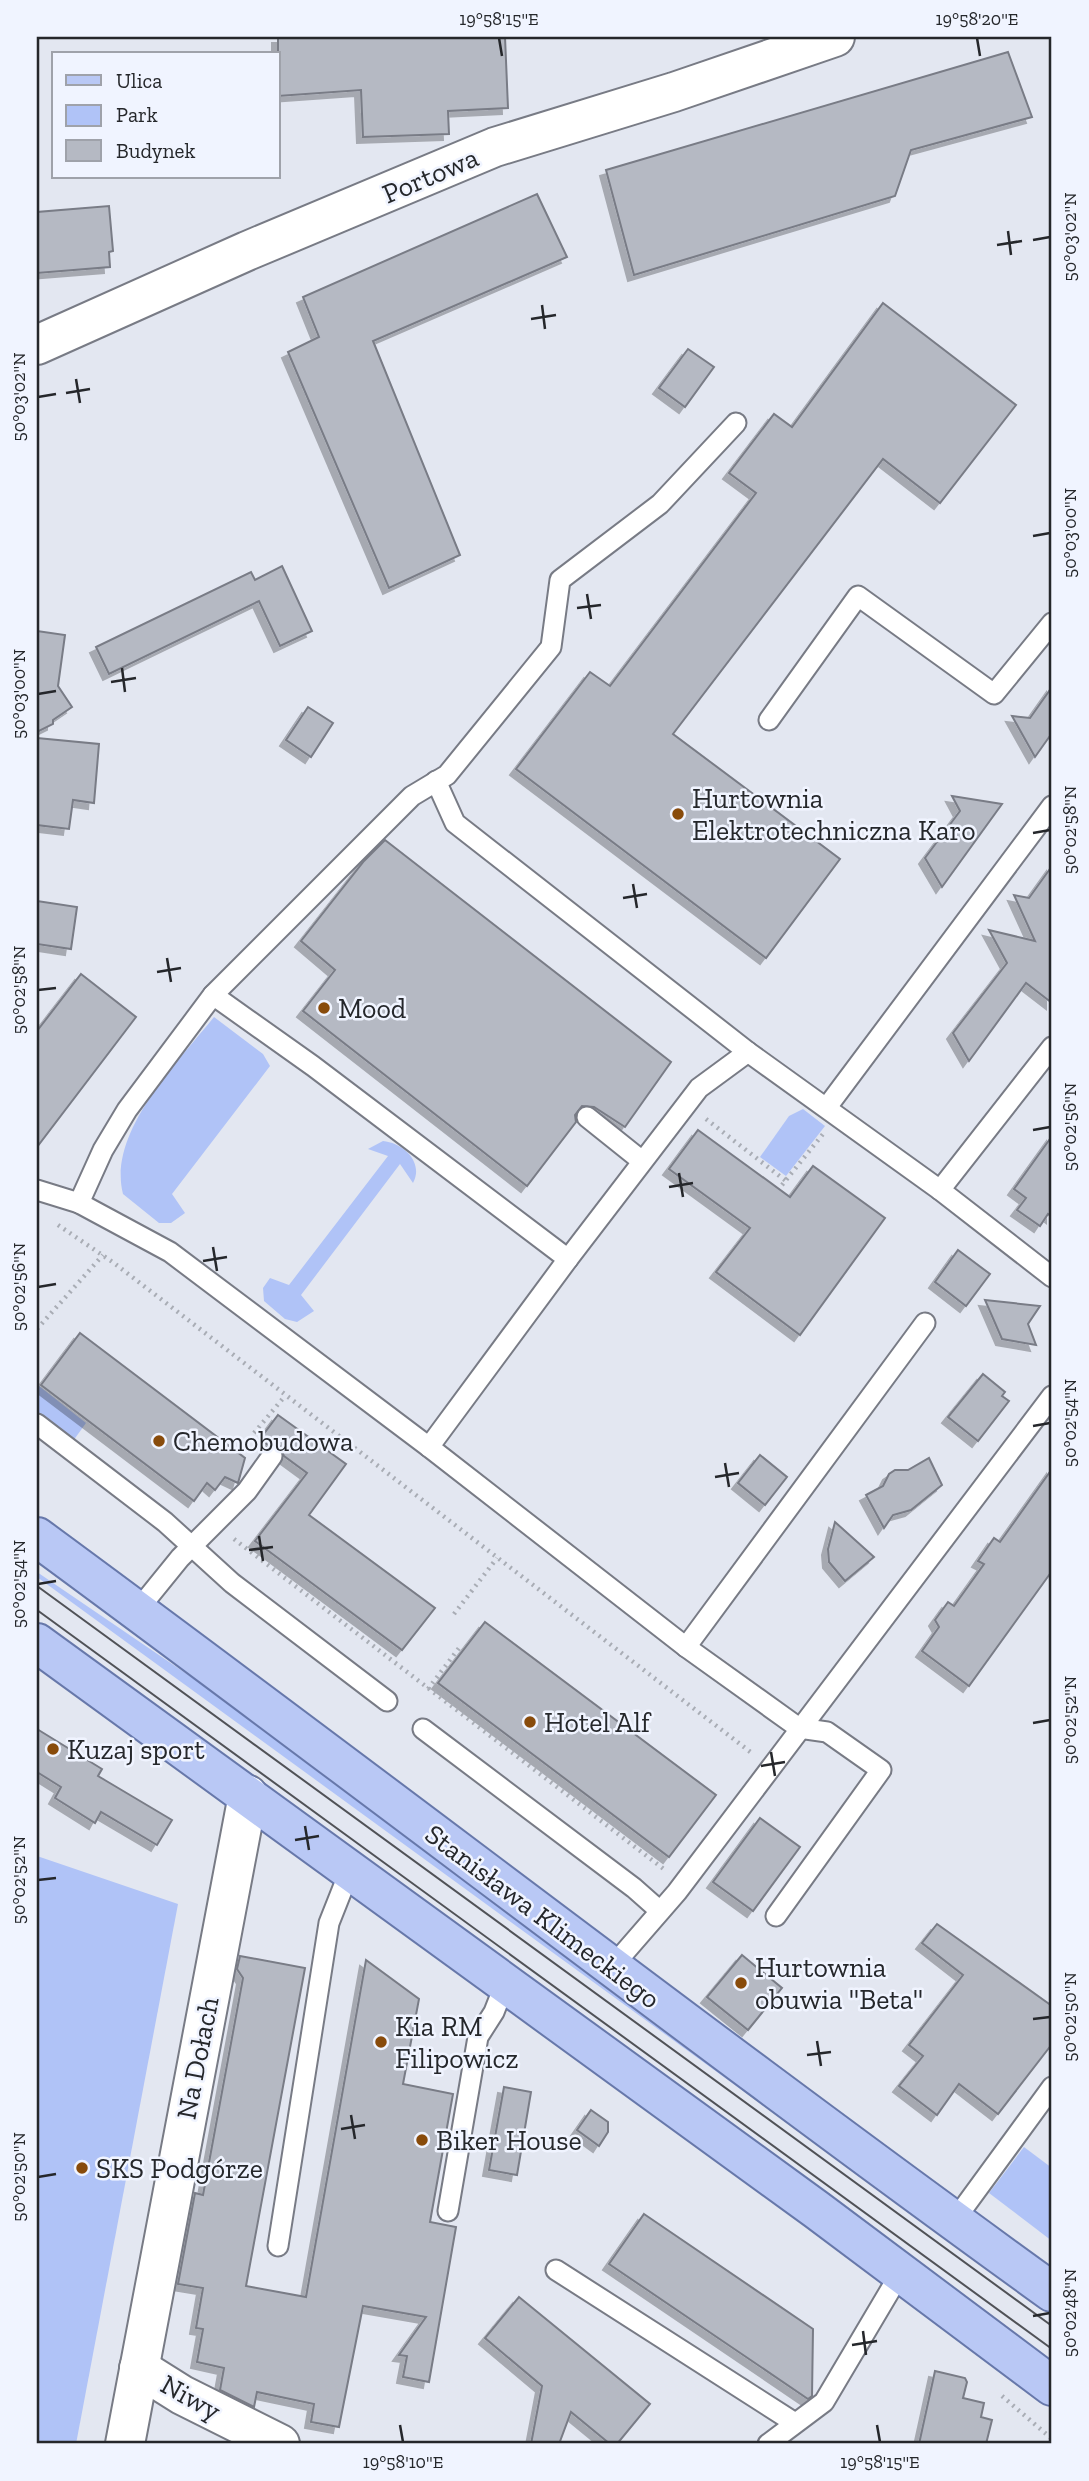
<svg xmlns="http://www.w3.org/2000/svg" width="1089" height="2481" font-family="'Zilla Slab',serif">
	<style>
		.green { fill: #b0c3f7 }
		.building { fill: #b5b9c3; stroke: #797c86; stroke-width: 2; filter: url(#shadow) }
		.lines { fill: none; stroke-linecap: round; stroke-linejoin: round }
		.lane-casing { stroke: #787b85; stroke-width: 23 }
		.street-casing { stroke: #787b85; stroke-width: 42 }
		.primary-casing { stroke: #6778aa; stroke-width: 42 }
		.path { stroke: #a9adb5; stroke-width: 4.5; stroke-dasharray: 2 5; stroke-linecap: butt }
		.lane { stroke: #fff; stroke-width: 19 }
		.street { stroke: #fff; stroke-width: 38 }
		.primary { stroke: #b9c8f5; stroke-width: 38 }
		.tram { stroke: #505257; stroke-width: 2 }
		.ticks { fill: none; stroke: #25272b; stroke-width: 2.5 }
		.poi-dot { fill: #884b0b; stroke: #f0f4ff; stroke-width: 2.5 }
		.labels { text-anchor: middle; stroke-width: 5; stroke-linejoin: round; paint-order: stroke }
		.street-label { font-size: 28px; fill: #25272b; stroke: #f0f4ff }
		.poi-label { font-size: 28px; fill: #25272b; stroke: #f0f4ff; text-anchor: start }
		.neatline { fill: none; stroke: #25272b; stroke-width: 2.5 }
		.ticks-label { font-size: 18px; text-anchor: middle; fill: #25272b }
	</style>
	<defs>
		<filter id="shadow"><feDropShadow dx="-6" dy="6" stdDeviation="0" flood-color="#0004"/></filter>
	</defs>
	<rect width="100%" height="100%" fill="#e3e7f1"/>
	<!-- green -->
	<g class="green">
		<path d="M214,1017l49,37 7,12 -98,128 13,19 -14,10h-12l-36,-29c-16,-62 56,-133 91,-177z"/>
		<polygon points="803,1109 825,1126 786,1176 760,1157 789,1116"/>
		<path d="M383,1141c21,2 41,22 30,42l-13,-19 -99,131 13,16 -17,11 -12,-3 -21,-18 -1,-13 7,-10 19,7 99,-129 -20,-7z"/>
		<polygon points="39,1386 86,1423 73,1441 37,1413"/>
		<polygon points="37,1572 247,1715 735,2084 1052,2316 37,1577"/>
		<polygon points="37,1856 178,1904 76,2444 37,2444"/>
		<polygon points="1024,2147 1052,2168 1052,2241 989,2193"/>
	</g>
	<!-- building -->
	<g class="building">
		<polygon points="278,37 505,37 508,108 448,111 449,134 363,137 361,90 278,96"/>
		<polygon points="1008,52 1032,117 911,150 895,196 634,275 606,170"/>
		<polygon points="537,194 567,257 373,341 460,555 389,588 288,352 319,337 303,297"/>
		<polygon points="109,206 113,251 109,252 110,267 37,273 37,212"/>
		<polygon points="883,303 1016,405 940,503 883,459 673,734 840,859 766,958 516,769 590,672 610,686 756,493 729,473 774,414 792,427"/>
		<polygon points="688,349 714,367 685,407 659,388"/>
		<polygon points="282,566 312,631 280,646 259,601 109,674 96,647 251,572 255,580"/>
		<polygon points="37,631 65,635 58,686 72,707 53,720 53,724 37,732"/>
		<polygon points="1052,687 1052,733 1035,757 1012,716 1030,718"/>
		<polygon points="308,707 333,723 311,757 286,740"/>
		<polygon points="37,738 99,744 94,803 73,800 69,829 37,825"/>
		<polygon points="952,796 1002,804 942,887 925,858 960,811"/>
		<polygon points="385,840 671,1062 625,1127 594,1107 582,1106 575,1115 576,1122 527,1186 303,1011 335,970 301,941 364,861"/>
		<polygon points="1052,866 1052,1003 1026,983 969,1061 953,1033 1007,963 989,930 1035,941 1014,895 1029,898"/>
		<polygon points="37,901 77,907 71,949 37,944"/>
		<polygon points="81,974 136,1017 37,1147 37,1031"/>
		<polygon points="698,1130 790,1197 813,1166 885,1218 800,1335 716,1272 750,1228 669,1169"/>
		<polygon points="1052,1136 1052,1217 1048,1214 1040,1226 1017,1210 1026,1198 1014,1189"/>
		<polygon points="958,1250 990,1274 966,1306 935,1282"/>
		<polygon points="985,1300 1040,1306 1028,1324 1036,1345 1002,1339"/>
		<polygon points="80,1333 245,1458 238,1483 225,1477 215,1490 207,1483 194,1501 41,1385"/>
		<polygon points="983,1374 1005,1392 1002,1396 1009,1401 978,1441 948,1417"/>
		<polygon points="278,1415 346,1464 309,1515 435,1608 402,1650 255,1541 307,1473 284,1456 280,1446 268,1445 260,1439"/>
		<polygon points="760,1455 787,1477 765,1505 738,1483"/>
		<polygon points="929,1458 942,1485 911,1510 893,1515 884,1528 866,1495 883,1486 889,1474 895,1470 908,1470"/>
		<polygon points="1052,1469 1052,1571 969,1686 922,1651 939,1627 935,1620 948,1602 954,1606 984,1564 978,1561 994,1538 1000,1542"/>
		<polygon points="835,1522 874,1557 845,1581 829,1562 828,1549"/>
		<polygon points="485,1622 716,1795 669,1857 438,1683"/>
		<polygon points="37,1729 102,1769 98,1776 172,1820 157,1845 101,1812 95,1823 55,1798 61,1787 37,1772"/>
		<polygon points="760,1818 800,1847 753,1911 713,1882"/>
		<polygon points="937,1924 1052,2006 1052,2044 998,2114 959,2084 937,2115 899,2086 923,2056 909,2045 963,1975 922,1943"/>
		<polygon points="742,1955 782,1988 748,2030 707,1997"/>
		<polygon points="240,1956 305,1968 246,2286 306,2297 366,1960 419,1999 403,2084 453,2094 430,2222 456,2227 429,2382 403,2377 407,2356 399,2355 426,2317 363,2306 339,2427 311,2422 314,2404 257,2392 254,2407 220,2390 224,2368 197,2362 203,2329 196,2328 203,2288 178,2284 195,2193 203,2195 243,1978 237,1969"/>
		<polygon points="504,2087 531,2092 517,2175 489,2170"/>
		<polygon points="591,2110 608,2122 608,2132 599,2146 577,2130"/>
		<polygon points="644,2214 813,2329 812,2396 808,2399 609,2264"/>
		<polygon points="519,2297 650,2404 617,2444 610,2444 571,2412 559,2444 531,2444 542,2386 485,2338"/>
		<polygon points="935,2371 965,2378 967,2382 963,2398 984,2403 981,2417 992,2420 986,2444 919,2444"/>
	</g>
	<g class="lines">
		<defs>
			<g id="lane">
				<polyline points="769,720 858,596 994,694 1052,623"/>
				<polyline points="436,781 455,823 748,1052 940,1190"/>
				<polyline points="213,995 313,1066 568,1259 429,1447"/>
				<polyline points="1052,1047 940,1190 1052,1277"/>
				<polyline points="827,1107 1052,806"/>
				<polyline points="587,1117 642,1161"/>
				<polyline points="37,1190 79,1203 170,1252 429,1447 686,1647 799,1728 827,1732 881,1770 776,1916"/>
				<polyline points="79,1203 103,1150 127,1110 213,995 412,796 447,775 551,647 560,580 660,504 736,423"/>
				<polyline points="568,1259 699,1088 748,1052"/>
				<polyline points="37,1424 165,1522 232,1583 387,1701"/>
				<polyline points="137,1611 180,1558 247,1491 272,1456"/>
				<polyline points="686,1647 925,1323"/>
				<polyline points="423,1729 634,1888 660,1911"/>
				<polyline points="611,1968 677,1892 1052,1396"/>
				<polyline points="448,2211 478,2037 494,2012 505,1984"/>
				<polyline points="954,2221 1052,2087"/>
				<polyline points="278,2246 329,1923 350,1870"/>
				<polyline points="556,2270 795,2423"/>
				<polyline points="768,2444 824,2402 901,2272"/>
			</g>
			<g id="street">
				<polyline points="37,345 247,251 495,147 674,92 835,37"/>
				<polyline points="139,2368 182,2395 280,2444"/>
				<polyline points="125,2444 248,1795"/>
			</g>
			<g id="primary">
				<path d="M37,1537c340,250 673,508 1015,755"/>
				<polyline points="37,1643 817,2210 1052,2386"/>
			</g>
		</defs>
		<!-- lane casing -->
		<use href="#lane" class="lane-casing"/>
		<!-- street casing -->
		<use href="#street" class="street-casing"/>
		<!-- primary casing -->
		<use href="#primary" class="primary-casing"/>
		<!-- path -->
		<g class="path">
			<polyline points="706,1119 786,1181"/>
			<polyline points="782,1185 823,1134"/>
			<polyline points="58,1225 114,1263 753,1754"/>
			<polyline points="37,1329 103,1255"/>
			<polyline points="254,1433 285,1396"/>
			<polyline points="234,1539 665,1870"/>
			<polyline points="454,1614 497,1558"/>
			<polyline points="428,1689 459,1648"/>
			<polyline points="1002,2396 1052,2439"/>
		</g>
		<!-- lane -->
		<use href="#lane" class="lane"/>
		<!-- street -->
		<use href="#street" class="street"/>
		<!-- primary -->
		<use href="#primary" class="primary"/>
		<!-- tram -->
		<g class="tram">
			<polyline points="37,1586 1052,2326"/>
			<polyline points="37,1610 1052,2349"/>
		</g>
	</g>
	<!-- ticks -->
	<path class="ticks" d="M499,38l3,18M977,38l3,18M1008,231l3,24M1033,240l17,-3M997,245l25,-4M542,305l3,24M531,319l25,-4M76,379l4,24M66,393l24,-4M38,397l18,-3M1033,536l17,-3M587,594l4,25M577,608l24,-3M122,668l3,24M111,682l25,-4M38,694l18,-3M1033,833l17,-3M633,884l4,24M623,898l24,-4M167,958l4,24M157,972l24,-4M38,990l18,-2M1033,1130l17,-3M679,1173l4,24M669,1187l24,-4M213,1247l4,24M203,1261l24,-4M38,1287l18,-3M1033,1426l17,-3M725,1463l4,24M715,1477l24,-4M259,1536l4,25M249,1550l24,-3M38,1584l18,-3M1033,1723l17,-3M771,1752l4,24M761,1766l24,-4M305,1826l4,24M295,1840l24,-4M38,1880l18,-2M1033,2019l17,-2M817,2041l4,25M807,2055l24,-3M351,2115l4,24M341,2129l24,-4M38,2177l18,-3M1033,2316l17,-3M863,2331l3,24M852,2345l25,-4M400,2425l3,17M877,2425l3,17"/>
	<!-- markers -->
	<g class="poi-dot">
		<circle cx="678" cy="814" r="7"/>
		<circle cx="324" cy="1008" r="7"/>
		<circle cx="159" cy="1441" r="7"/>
		<circle cx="530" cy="1722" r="7"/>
		<circle cx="53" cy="1749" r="7"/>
		<circle cx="741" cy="1983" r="7"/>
		<circle cx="381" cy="2042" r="7"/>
		<circle cx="422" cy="2140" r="7"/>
		<circle cx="82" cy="2168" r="7"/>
	</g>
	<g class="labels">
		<!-- street labels -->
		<g class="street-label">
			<text transform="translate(430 175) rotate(-23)" y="10">Portowa</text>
			<text transform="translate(543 1916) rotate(37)" y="10">Stanisława Klimeckiego</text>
			<text transform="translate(197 2058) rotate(-79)" y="10">Na Dołach</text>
			<text transform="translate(191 2397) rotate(29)" y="10">Niwy</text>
		</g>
		<!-- poi labels -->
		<g class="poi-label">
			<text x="692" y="808">Hurtownia<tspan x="692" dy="32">Elektrotechniczna Karo</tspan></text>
			<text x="338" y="1018">Mood</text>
			<text x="173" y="1451">Chemobudowa</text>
			<text x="544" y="1732">Hotel Alf</text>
			<text x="67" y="1759">Kuzaj sport</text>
			<text x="755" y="1977">Hurtownia<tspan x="755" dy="32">obuwia "Beta"</tspan></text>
			<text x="395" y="2036">Kia RM<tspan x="395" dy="32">Filipowicz</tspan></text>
			<text x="436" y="2150">Biker House</text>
			<text x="96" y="2178">SKS Podgórze</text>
		</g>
	</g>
	<!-- border -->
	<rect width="1089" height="2481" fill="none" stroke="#f0f4ff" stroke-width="77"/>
	<!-- legend -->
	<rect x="52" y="52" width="228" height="126" fill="#f0f4ff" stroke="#9fa2aa" stroke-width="2"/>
	<rect x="66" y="75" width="35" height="10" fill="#b9c8f5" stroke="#9fa2aa" stroke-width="2"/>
	<text x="116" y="88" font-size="21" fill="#25272b">Ulica</text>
	<rect x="66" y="105" width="35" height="21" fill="#b0c3f7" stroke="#9fa2aa" stroke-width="2"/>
	<text x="116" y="122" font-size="21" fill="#25272b">Park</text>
	<rect x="66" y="140" width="35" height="21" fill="#b5b9c3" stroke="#9fa2aa" stroke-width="2"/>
	<text x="116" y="158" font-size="21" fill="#25272b">Budynek</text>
	<rect x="38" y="38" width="1012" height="2404" class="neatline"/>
	<g class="ticks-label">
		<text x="499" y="25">19°58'15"E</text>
		<text x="977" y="25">19°58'20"E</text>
		<text transform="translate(1070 237) rotate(-90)" y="6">50°03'02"N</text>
		<text transform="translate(19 397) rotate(-90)" y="6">50°03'02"N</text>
		<text transform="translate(1070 533) rotate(-90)" y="6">50°03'00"N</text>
		<text transform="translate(19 694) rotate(-90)" y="6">50°03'00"N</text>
		<text transform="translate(1070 830) rotate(-90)" y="6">50°02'58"N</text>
		<text transform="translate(19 990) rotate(-90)" y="6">50°02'58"N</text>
		<text transform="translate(1070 1127) rotate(-90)" y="6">50°02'56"N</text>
		<text transform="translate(19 1287) rotate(-90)" y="6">50°02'56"N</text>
		<text transform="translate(1070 1423) rotate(-90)" y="6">50°02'54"N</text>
		<text transform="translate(19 1584) rotate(-90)" y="6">50°02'54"N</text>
		<text transform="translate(1070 1720) rotate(-90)" y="6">50°02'52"N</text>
		<text transform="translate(19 1880) rotate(-90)" y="6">50°02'52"N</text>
		<text transform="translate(1070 2017) rotate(-90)" y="6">50°02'50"N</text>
		<text transform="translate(19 2177) rotate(-90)" y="6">50°02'50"N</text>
		<text transform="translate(1070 2313) rotate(-90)" y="6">50°02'48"N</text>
		<text x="403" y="2468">19°58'10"E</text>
		<text x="880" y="2468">19°58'15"E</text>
	</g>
</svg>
